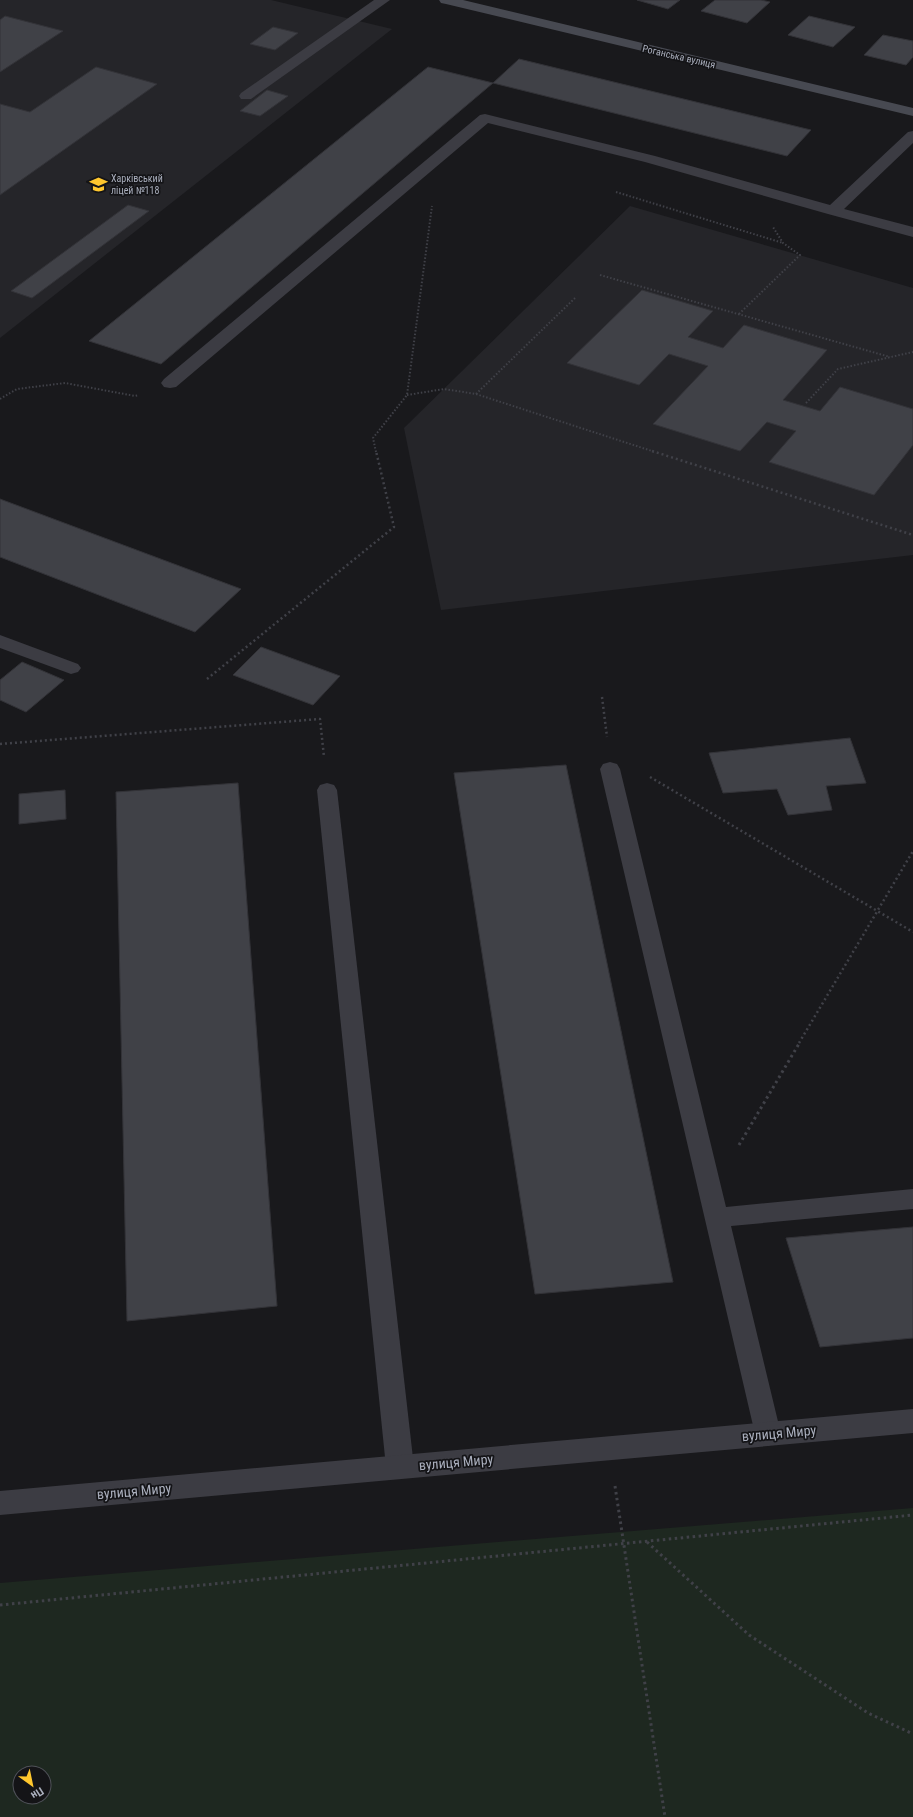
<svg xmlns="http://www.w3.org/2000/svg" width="913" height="1817" font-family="'Roboto Condensed',sans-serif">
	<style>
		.built { fill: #252529 }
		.green { fill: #1e2820; fill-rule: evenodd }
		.building { fill: #404147; stroke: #333338 }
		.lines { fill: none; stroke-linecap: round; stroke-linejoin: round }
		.path-far2 { stroke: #404148; stroke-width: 2; stroke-dasharray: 1.5 2; stroke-linecap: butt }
		.path-far1 { stroke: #404148; stroke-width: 2.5; stroke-dasharray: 2 3; stroke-linecap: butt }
		.path { stroke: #404148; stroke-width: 3; stroke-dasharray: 2.5 3.5; stroke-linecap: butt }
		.service { fill: #3c3c43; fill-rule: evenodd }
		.tertiary { fill: #3c3c43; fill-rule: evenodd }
		.secondary { fill: #474951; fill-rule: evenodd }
		.labels { text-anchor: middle; stroke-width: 3.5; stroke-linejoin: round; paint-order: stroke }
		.far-street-label { font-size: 10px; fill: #aaafbd; stroke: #141417 }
		.far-poi-label { font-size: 10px; fill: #aaafbd; stroke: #141417; text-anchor: start }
		.near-street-label { font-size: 14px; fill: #aaafbd; stroke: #141417 }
	</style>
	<rect width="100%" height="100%" fill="#19191c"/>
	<!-- built -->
	<g class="built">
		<polygon points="0,0 271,0 392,29 0,338"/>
		<polygon points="630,206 913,288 913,555 441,610 404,428"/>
	</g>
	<!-- green -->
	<path class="green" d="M913,1508v309h-913v-234zM20,1773h24v24h-24z"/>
	<!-- building -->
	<g class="building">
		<polygon points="637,0 680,0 668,9"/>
		<polygon points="715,0 761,0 770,2 747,23 701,11"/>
		<polygon points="5,16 63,31 0,72 0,20"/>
		<polygon points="809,16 855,27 833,47 788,35"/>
		<polygon points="273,27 298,33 275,50 250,44"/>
		<polygon points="883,35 913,41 913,57 906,65 864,55"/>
		<polygon points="519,59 811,130 787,156 493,83"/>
		<polygon points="96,67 157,84 0,195 0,104 30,112"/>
		<polygon points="428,67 493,83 161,364 89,341"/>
		<polygon points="267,90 288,96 260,116 240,111"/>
		<polygon points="128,205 149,211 32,298 11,291"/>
		<polygon points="642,290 713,311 688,337 723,348 744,325 827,350 783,400 820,411 840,387 913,409 913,445 874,495 769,462 796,431 767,422 740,451 653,424 708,366 669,354 639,385 567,363"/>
		<polygon points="0,499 241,589 195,632 0,557"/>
		<polygon points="261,647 340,676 313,705 233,675"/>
		<polygon points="22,662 64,680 26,712 0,700 0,680"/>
		<polygon points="850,738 866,783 826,786 832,810 788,815 777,789 723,793 709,753"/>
		<polygon points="566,765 673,1282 535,1294 454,773"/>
		<polygon points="238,783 277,1306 127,1321 116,792"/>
		<polygon points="65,790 66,819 19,824 19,794"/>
		<polygon points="913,1227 913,1338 820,1347 786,1238"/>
	</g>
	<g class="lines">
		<!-- path-far2 -->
		<g class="path-far2">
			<polyline points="616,192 783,243"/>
			<polyline points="600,275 890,357"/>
			<polyline points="739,314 800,255 783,243 773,227"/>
			<polyline points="476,394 575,298"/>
			<polyline points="407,395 444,389 476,394 655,452"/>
			<polyline points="0,399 17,389 65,383 135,396 139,395"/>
			<polyline points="806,403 838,369 913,352"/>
			<polyline points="376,452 373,438 407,395 432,206"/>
		</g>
		<!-- path-far1 -->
		<g class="path-far1">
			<polyline points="652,451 913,535"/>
			<polyline points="207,679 394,527 376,451"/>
			<polyline points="602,697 607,737"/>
			<polyline points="0,744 320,719 324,757"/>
			<polyline points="650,777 913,932"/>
			<polyline points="799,1043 913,851"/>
		</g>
		<!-- path -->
		<g class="path">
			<polyline points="739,1145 800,1042"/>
			<polyline points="615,1486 665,1817"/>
			<polyline points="647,1542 749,1635 868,1713 913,1734"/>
			<polyline points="0,1605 913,1515"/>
		</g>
		<!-- service -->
		<g class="service">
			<polygon points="374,0 390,0 251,99 241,99 239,96 241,93"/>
			<polygon points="485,114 655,156 830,205 908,132 913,131 913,143 844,209 913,227 913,237 828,214 645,162 488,123 176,387 170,388 164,387 161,383 164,379 480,115"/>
			<polygon points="0,635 78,664 81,668 78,672 71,674 0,648"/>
			<polygon points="610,762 617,764 620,769 726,1207 913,1189 913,1209 731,1226 781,1434 778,1442 768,1446 758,1442 755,1434 600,769 603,764"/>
			<polygon points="327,783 334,785 337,790 414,1467 410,1475 400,1479 390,1475 386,1467 317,790 320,785"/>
		</g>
		<!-- tertiary -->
		<polygon class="tertiary" points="913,1409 913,1433 0,1515 0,1491"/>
		<!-- secondary -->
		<polygon class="secondary" points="439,0 463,0 913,108 913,116 446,4 441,3"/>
	</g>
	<!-- icons -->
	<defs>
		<symbol id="school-bare" viewBox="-9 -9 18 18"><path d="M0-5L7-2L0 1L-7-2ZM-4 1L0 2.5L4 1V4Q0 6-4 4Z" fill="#ffc72e" stroke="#141417" stroke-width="2.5" paint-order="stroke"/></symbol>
	</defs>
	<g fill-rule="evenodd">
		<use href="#school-bare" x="86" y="172" width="25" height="25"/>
	</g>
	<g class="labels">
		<!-- far-street labels -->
		<g class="far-street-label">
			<text transform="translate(679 56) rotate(13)" y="4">Роганська вулиця</text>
		</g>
		<!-- far-poi labels -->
		<g class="far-poi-label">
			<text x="111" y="182">Харківський<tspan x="111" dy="12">ліцей №118</tspan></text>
		</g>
		<!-- near-street labels -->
		<g class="near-street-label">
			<text transform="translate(779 1433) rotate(-5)" y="5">вулиця Миру</text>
			<text transform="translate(456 1462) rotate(-5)" y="5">вулиця Миру</text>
			<text transform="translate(134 1491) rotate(-5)" y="5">вулиця Миру</text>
		</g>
	</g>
	<!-- north arrow -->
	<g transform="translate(32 1785) rotate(147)"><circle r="19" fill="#141417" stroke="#505259"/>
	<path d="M0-3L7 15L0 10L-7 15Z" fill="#ffc72e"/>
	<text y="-6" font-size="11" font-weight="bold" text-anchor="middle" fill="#aaafbd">Пн</text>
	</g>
</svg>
